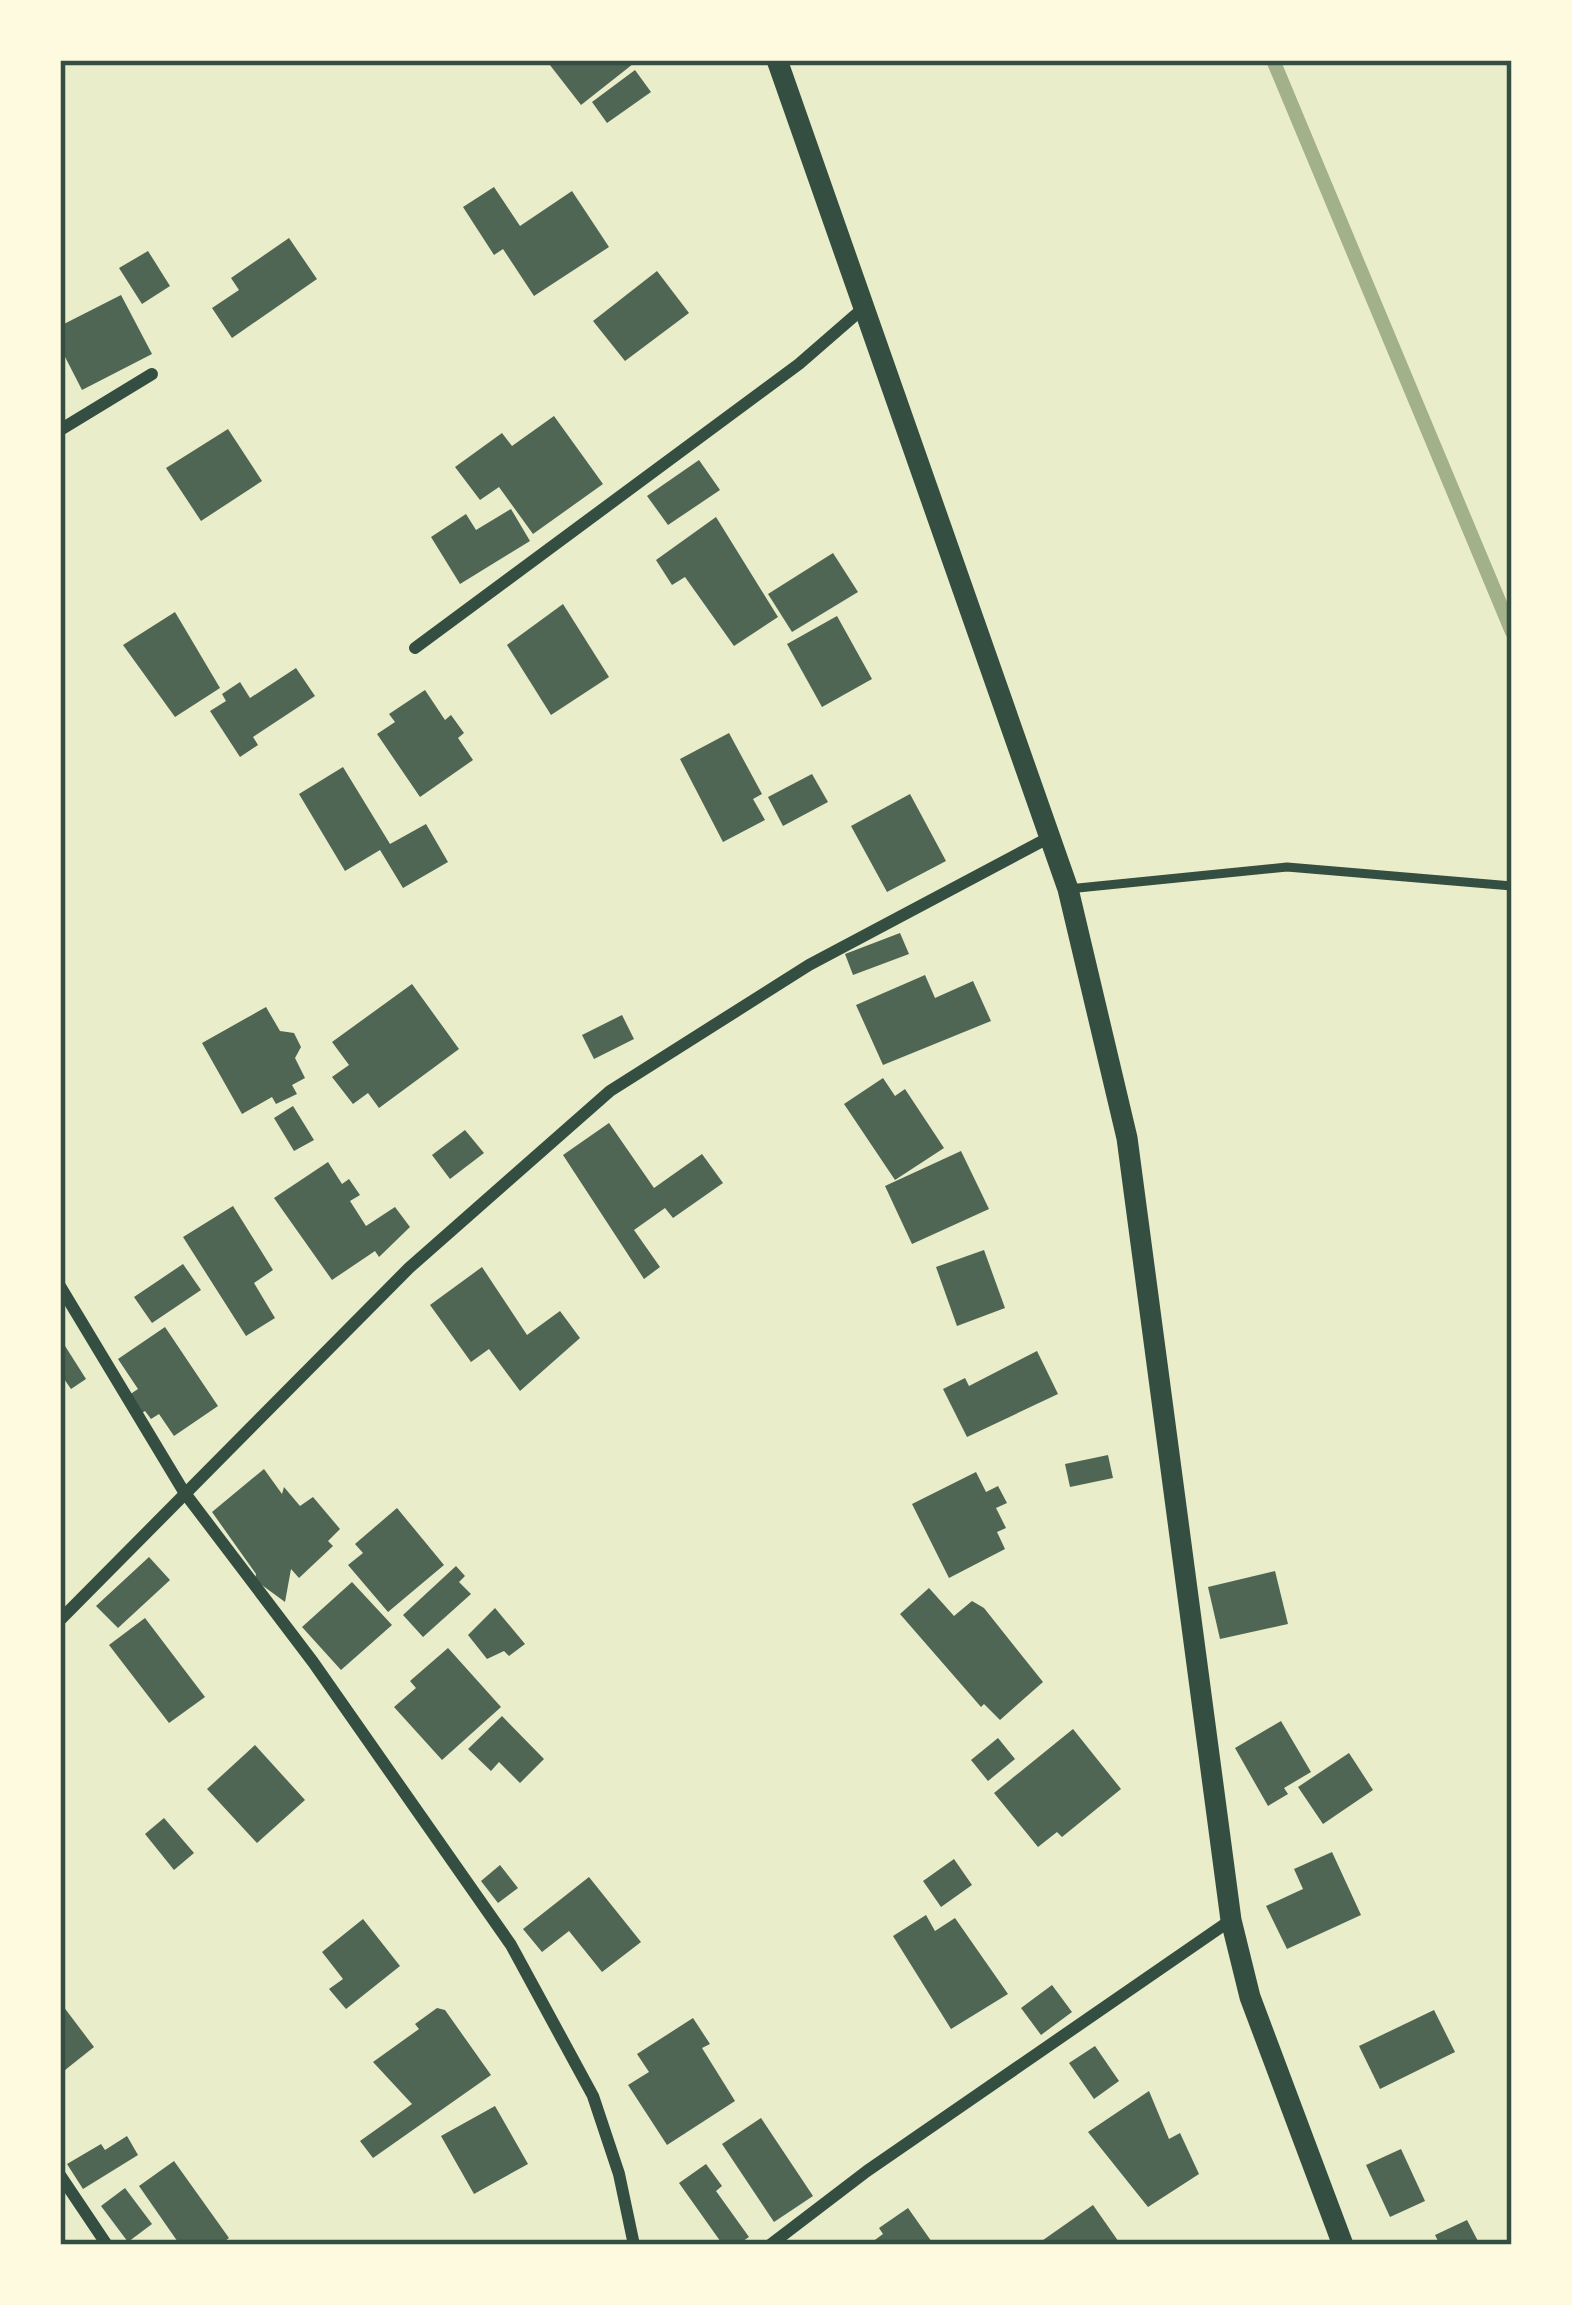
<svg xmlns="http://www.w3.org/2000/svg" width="1572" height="2305" font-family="'Sofia Sans Condensed',sans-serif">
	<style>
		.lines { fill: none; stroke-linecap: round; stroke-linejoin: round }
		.stream { stroke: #a3b18a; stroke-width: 14 }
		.building { fill: #4f6655 }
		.service { stroke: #344e41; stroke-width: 9 }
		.minor { stroke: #344e41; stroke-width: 12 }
		.tertiary { stroke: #344e41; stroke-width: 21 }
		.neatline { fill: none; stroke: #344e41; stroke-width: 4.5 }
	</style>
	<rect width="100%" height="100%" fill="#e9edc9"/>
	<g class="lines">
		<!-- stream -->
		<polyline class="stream" points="1273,60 1512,632"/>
	</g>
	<!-- building -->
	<g class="building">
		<polygon points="546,60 638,60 581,105"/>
		<polygon points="635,70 651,92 607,123 592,102"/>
		<polygon points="494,187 520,226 572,191 609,247 534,296 503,249 494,255 463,207"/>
		<polygon points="289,238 317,279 232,338 212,308 239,290 231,278"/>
		<polygon points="148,251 170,286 142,304 119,268"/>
		<polygon points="657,271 689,313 625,361 593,321"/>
		<polygon points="121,295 152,354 82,390 60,347 60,326"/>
		<polygon points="554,416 603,484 533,534 499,487 480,500 455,467 502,433 512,446"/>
		<polygon points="228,429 262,481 201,521 166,468"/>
		<polygon points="699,460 720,490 668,525 647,496"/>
		<polygon points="511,509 530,541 460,584 431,537 466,514 476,530"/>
		<polygon points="716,517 778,617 734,646 685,577 672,585 656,560"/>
		<polygon points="833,553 858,592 792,632 768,594"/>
		<polygon points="563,604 609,677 551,715 507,645"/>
		<polygon points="175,612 220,688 175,717 123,645"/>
		<polygon points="837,616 872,679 822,707 787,644"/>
		<polygon points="296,668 315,696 253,737 258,745 240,757 210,711 226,701 222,694 240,682 250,698"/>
		<polygon points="425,690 445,720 451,715 464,733 458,738 473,760 420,797 377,734 395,722 389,714"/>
		<polygon points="729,733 762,794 753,799 765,820 723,842 680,759"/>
		<polygon points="343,767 390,844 426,824 448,862 403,888 380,850 345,871 299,794"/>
		<polygon points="812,774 828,802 783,826 768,797"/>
		<polygon points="910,794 946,861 887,892 851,826"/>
		<polygon points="900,933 909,954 853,975 845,954"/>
		<polygon points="925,975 935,998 973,981 991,1021 883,1065 856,1005"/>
		<polygon points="412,984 459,1049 379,1108 368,1093 353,1104 332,1077 349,1065 332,1042"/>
		<polygon points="266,1007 280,1031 294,1033 301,1047 295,1058 305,1078 292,1085 297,1094 276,1104 272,1097 242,1114 202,1043"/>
		<polygon points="622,1015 634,1039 594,1059 582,1035"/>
		<polygon points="883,1078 895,1096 905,1089 944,1148 895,1180 844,1104"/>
		<polygon points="293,1106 314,1140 294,1151 274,1118"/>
		<polygon points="609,1123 654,1188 702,1154 723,1183 673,1218 665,1208 634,1230 660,1267 644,1279 563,1155"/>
		<polygon points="465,1130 484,1153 450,1179 432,1155"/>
		<polygon points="961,1151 989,1209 912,1244 885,1186"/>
		<polygon points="328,1162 342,1184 349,1179 360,1195 350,1201 366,1226 395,1207 410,1227 379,1257 375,1251 332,1280 274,1198"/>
		<polygon points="233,1206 273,1270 254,1283 275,1318 246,1336 183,1237"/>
		<polygon points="984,1250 1005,1308 957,1326 936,1267"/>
		<polygon points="183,1264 201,1290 152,1323 134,1297"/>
		<polygon points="482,1267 527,1335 560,1311 580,1338 520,1391 489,1349 471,1362 430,1305"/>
		<polygon points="165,1327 218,1406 174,1436 159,1414 151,1419 145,1411 139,1415 126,1397 138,1389 118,1359"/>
		<polygon points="60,1338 86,1379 71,1389 60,1373"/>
		<polygon points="1037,1351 1058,1394 967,1437 943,1389 965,1378 969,1386"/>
		<polygon points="1108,1455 1113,1478 1070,1487 1065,1464"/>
		<polygon points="264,1469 282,1494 284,1487 300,1506 313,1497 340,1529 328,1541 333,1546 299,1578 291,1569 285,1602 255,1580 256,1574 212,1512"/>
		<polygon points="976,1472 986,1492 998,1486 1007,1503 996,1508 1006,1528 997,1532 1005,1549 949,1578 912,1504"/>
		<polygon points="397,1508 444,1565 388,1612 348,1565 363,1553 355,1544"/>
		<polygon points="149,1557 170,1580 118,1628 96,1606"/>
		<polygon points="456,1566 465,1576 459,1582 471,1594 423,1637 403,1615"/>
		<polygon points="1275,1571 1288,1624 1220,1639 1208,1587"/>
		<polygon points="352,1582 392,1625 341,1670 302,1627"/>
		<polygon points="929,1588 954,1616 972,1601 984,1608 1043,1682 1000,1720 984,1704 981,1707 900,1614"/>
		<polygon points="495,1608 525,1644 509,1656 504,1651 487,1659 468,1635"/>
		<polygon points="145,1618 205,1697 169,1723 109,1645"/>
		<polygon points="448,1648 501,1707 442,1760 394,1707 416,1688 410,1681"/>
		<polygon points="502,1716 544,1759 520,1783 499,1762 491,1771 468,1749"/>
		<polygon points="1281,1721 1311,1772 1284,1788 1288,1794 1268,1806 1235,1748"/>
		<polygon points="1073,1729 1121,1789 1062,1837 1057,1832 1038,1847 994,1793"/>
		<polygon points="998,1738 1015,1759 988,1781 971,1760"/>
		<polygon points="255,1745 305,1800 257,1843 207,1789"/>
		<polygon points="1349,1753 1373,1790 1323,1824 1298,1787"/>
		<polygon points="164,1818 194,1853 174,1870 145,1834"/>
		<polygon points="1332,1852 1361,1915 1287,1949 1266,1906 1303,1889 1294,1869"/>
		<polygon points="954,1859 972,1885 941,1907 923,1881"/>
		<polygon points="500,1865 518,1888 498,1903 481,1881"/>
		<polygon points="589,1877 641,1942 602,1972 569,1931 542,1952 523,1929"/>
		<polygon points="926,1915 935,1931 955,1918 1008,1994 951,2029 893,1936"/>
		<polygon points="363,1919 400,1966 346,2009 329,1989 343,1979 322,1952"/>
		<polygon points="1052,1985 1072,2012 1041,2035 1021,2008"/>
		<polygon points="60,2002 94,2047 60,2074"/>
		<polygon points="437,2008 445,2010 491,2075 373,2158 360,2141 412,2104 373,2062 419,2029 415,2024"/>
		<polygon points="1434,2010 1455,2052 1380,2089 1359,2046"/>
		<polygon points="693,2018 710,2044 702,2048 735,2101 667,2145 628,2085 649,2072 637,2054"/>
		<polygon points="1095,2046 1119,2081 1094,2099 1069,2063"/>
		<polygon points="1149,2091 1169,2139 1180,2133 1199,2174 1148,2207 1088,2132"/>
		<polygon points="495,2106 528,2164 474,2194 441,2136"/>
		<polygon points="761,2118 813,2196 774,2222 722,2144"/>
		<polygon points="127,2136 138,2155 83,2189 67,2164 101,2144 105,2150"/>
		<polygon points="1401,2149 1425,2201 1390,2217 1366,2165"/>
		<polygon points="174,2161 229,2238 220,2245 180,2245 139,2186"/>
		<polygon points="706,2164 722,2186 716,2191 749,2237 737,2245 723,2245 679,2183"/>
		<polygon points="125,2188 152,2224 128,2242 101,2206"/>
		<polygon points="1093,2205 1121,2245 1036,2245"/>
		<polygon points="908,2208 934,2245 868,2245 883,2234 879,2228"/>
		<polygon points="1467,2220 1480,2245 1440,2245 1435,2235"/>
	</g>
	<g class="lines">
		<!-- service -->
		<polyline class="service" points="1068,889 1287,867 1512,886"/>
		<!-- minor -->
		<g class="minor">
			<polyline points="60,430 152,374"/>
			<polyline points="415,648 799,364 860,311"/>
			<polyline points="60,1286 184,1492 313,1662 511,1945 593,2096 619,2174 634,2245"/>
			<polyline points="60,1620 409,1268 610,1091 809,965 1050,837"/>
			<polyline points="60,2175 107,2245"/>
			<polyline points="770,2245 867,2171 1231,1920"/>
		</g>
		<!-- tertiary -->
		<polyline class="tertiary" points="777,60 1068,889 1127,1138 1231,1920 1250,1997 1343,2245"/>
	</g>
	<!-- border -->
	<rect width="1572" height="2305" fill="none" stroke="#fefae0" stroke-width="126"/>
	<rect x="63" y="63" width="1446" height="2179" class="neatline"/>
</svg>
